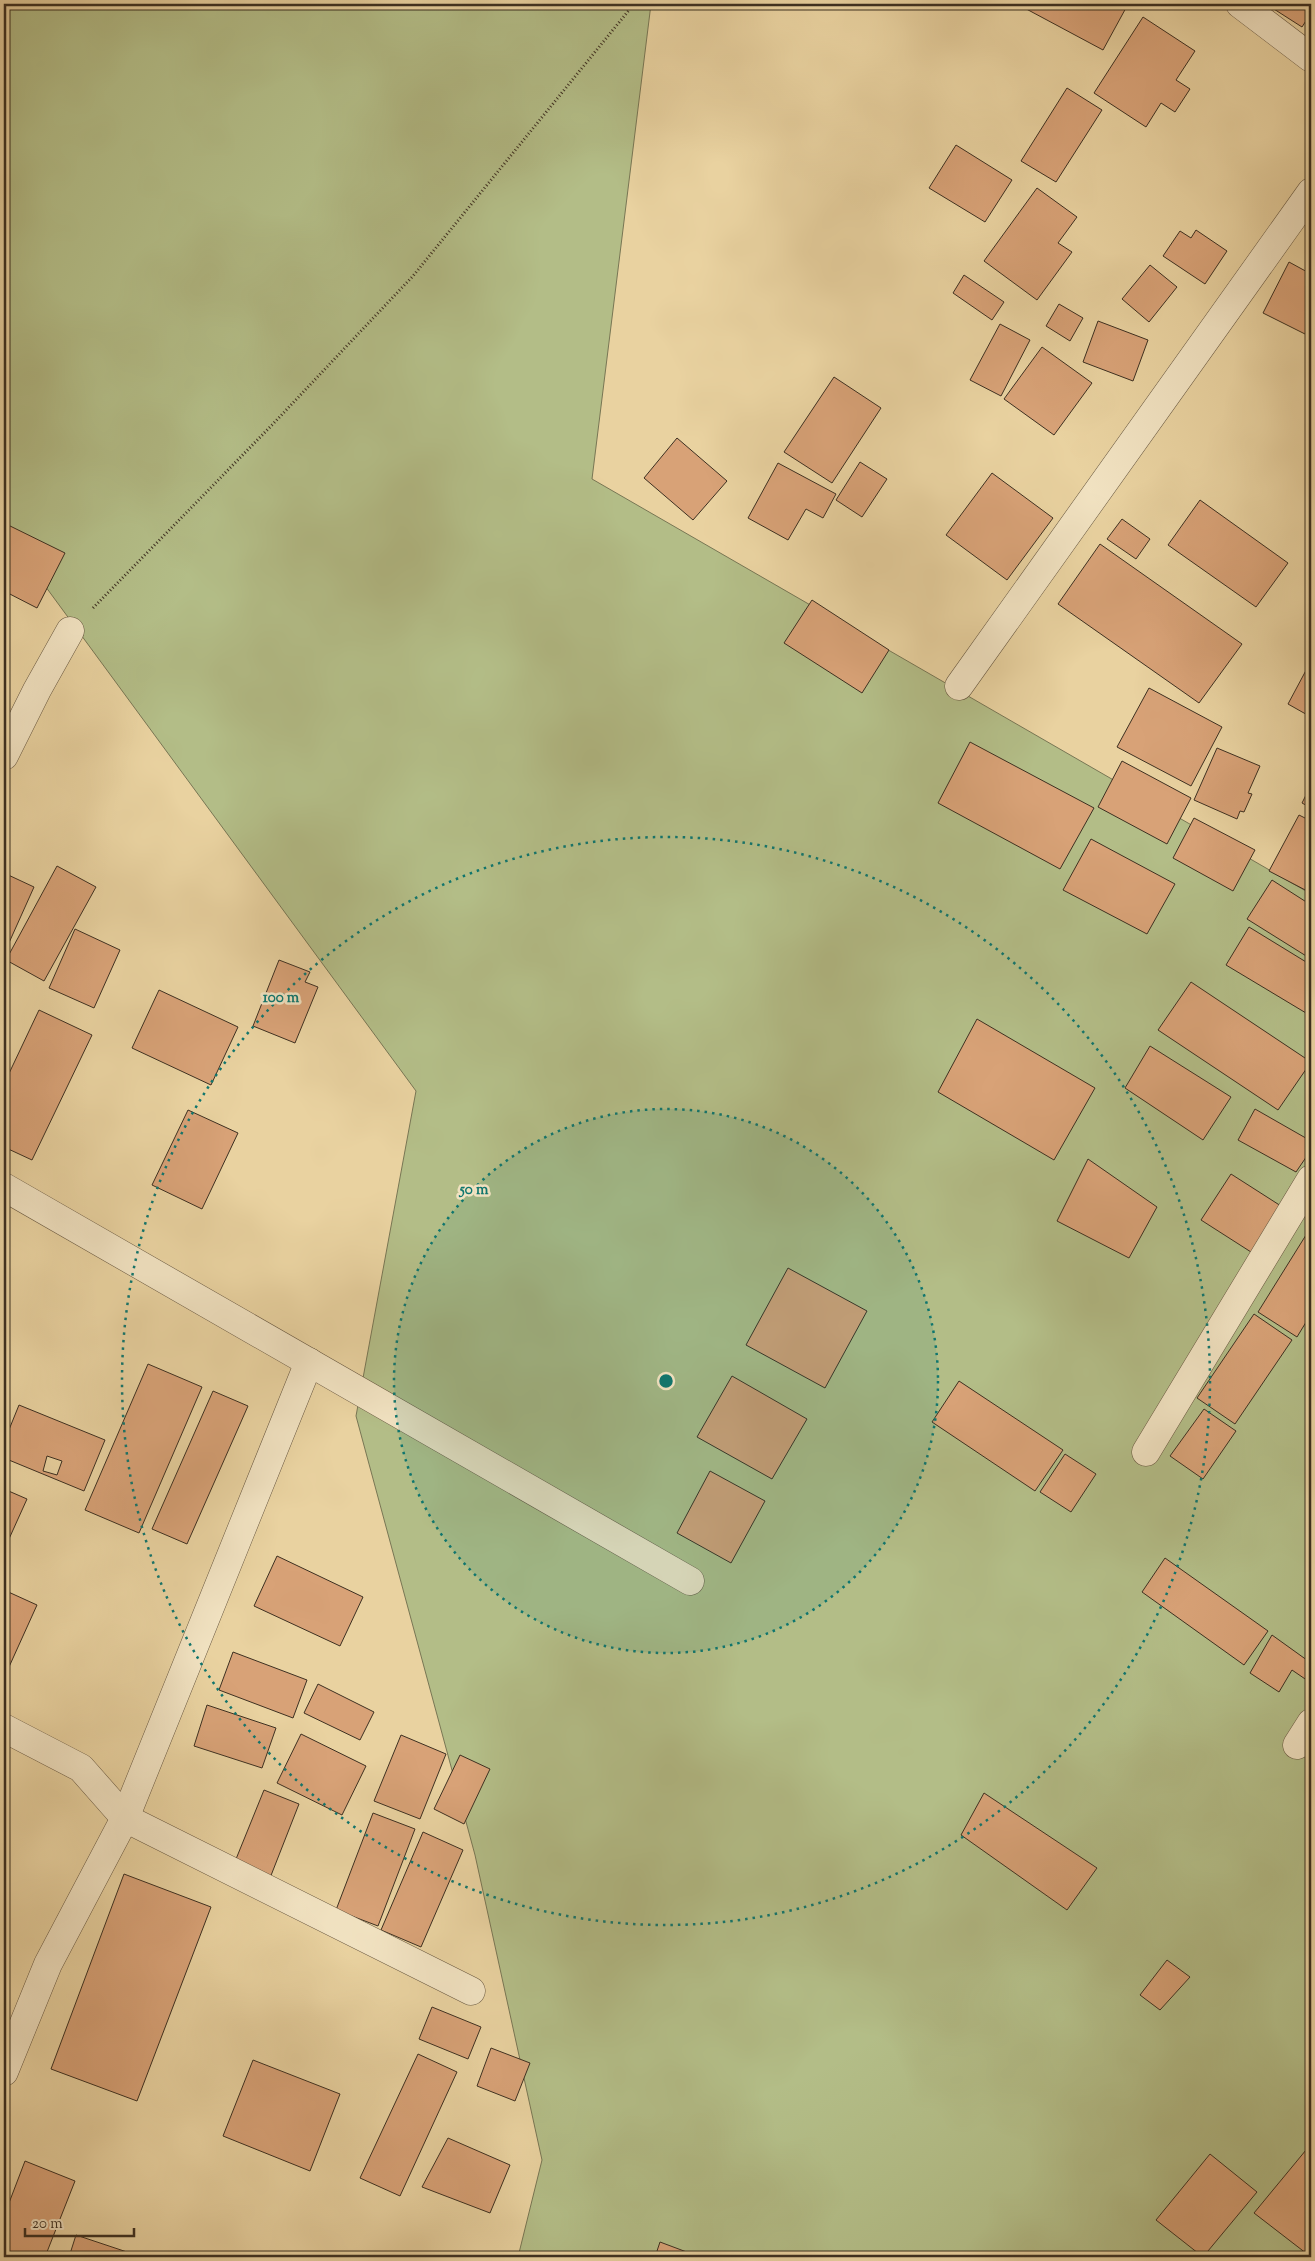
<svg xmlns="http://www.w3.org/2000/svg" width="1315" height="2261" font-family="'Sorts Mill Goudy',serif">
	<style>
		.green { fill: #b3bd87; stroke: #787654 }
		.building { fill: #d8a277; stroke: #3d3021; fill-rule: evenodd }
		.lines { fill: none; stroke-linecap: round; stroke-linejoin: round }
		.minor-casing { stroke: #685841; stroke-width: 29 }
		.path { stroke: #3d3021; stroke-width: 3; stroke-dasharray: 1 2.5; stroke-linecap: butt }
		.minor { stroke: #f1e2c1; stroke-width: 28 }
		.ring { fill: none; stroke: #0f766e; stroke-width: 2.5; stroke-dasharray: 2.5 5 }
		.centre { fill: #0f766e; stroke: #f1e2c1; stroke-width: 2.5 }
		.ring-label { font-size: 15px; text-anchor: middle; font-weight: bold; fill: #0f766e; stroke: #f1e2c1; stroke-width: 5; stroke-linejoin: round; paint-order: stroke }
	</style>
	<rect width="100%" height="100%" fill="#e9d2a0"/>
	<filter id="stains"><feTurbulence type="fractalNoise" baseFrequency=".004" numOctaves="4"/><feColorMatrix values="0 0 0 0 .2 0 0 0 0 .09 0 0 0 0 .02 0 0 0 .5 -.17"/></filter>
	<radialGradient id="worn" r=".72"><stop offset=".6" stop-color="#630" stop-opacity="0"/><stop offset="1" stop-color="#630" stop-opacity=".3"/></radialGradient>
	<!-- green -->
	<polygon class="green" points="4,4 651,4 592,479 1311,894 1311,2257 518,2257 542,2160 475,1855 356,1416 416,1091 4,530"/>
	<!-- building -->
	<g class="building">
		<polygon points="1017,4 1124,4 1127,6 1103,50"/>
		<polygon points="1266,4 1311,4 1311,13 1302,27"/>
		<polygon points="1143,17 1195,51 1176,80 1190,89 1175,112 1161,103 1146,127 1094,93"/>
		<polygon points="1067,88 1102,110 1056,182 1021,161"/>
		<polygon points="956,145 1012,180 985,222 929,188"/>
		<polygon points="1037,188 1077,217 1058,243 1072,252 1037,300 984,261"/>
		<polygon points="1196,230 1227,251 1205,284 1163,256 1180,231 1191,238"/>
		<polygon points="1289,262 1311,274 1311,337 1263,313"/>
		<polygon points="1150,265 1177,287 1149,322 1122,299"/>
		<polygon points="964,275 1004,302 992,320 953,293"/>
		<polygon points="1059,304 1083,318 1070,341 1046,326"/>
		<polygon points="1098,321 1148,340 1133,381 1083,362"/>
		<polygon points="1000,324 1030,340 1001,396 970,380"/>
		<polygon points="1042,347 1092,383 1054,435 1004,399"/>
		<polygon points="834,377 881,408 832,483 784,452"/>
		<polygon points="677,438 727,481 693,520 644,478"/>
		<polygon points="860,462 887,479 862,517 836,500"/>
		<polygon points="778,463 836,494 823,518 806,509 788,540 748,518"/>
		<polygon points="992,473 1053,518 1007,580 946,535"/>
		<polygon points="1200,500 1288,563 1256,607 1168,545"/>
		<polygon points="1122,519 1150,539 1136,559 1107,539"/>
		<polygon points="4,523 65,553 37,608 4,591"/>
		<polygon points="1100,544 1242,644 1199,703 1058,604"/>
		<polygon points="812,600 889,650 862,693 784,643"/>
		<polygon points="1311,661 1311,717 1288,704"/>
		<polygon points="1149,688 1222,727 1191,786 1117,747"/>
		<polygon points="970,742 1094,808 1060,869 938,803"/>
		<polygon points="1217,748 1260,766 1248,793 1252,794 1244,812 1240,811 1237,819 1194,800"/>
		<polygon points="1122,761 1191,798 1167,844 1098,807"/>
		<polygon points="1311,785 1311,808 1302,803"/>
		<polygon points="1299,815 1311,821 1311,893 1269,871"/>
		<polygon points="1194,818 1255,850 1233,891 1173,858"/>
		<polygon points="1091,839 1175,884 1147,934 1063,890"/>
		<polygon points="57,866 96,887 44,981 6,960"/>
		<polygon points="4,873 34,887 8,945 4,943"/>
		<polygon points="1272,880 1311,905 1311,959 1247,919"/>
		<polygon points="1249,927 1311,965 1311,1016 1226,965"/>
		<polygon points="75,929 120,950 94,1008 49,988"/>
		<polygon points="279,960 310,972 305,982 318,987 295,1043 253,1026"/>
		<polygon points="1191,982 1311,1062 1278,1110 1158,1030"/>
		<polygon points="159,990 238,1027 211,1085 132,1048"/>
		<polygon points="39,1010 92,1035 32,1160 4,1147 4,1084"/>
		<polygon points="977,1019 1095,1088 1054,1160 938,1092"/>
		<polygon points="1150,1046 1231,1097 1203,1140 1125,1088"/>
		<polygon points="1255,1109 1311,1141 1311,1150 1296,1172 1238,1140"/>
		<polygon points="188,1110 238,1133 202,1209 152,1185"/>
		<polygon points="1088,1159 1157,1207 1129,1258 1057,1221"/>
		<polygon points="1231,1174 1281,1206 1251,1252 1201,1220"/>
		<polygon points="1311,1227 1311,1314 1297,1337 1258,1312"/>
		<polygon points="788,1268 867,1311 825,1388 746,1345"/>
		<polygon points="1254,1314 1292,1340 1235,1424 1197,1398"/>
		<polygon points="148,1364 202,1387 139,1533 85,1510"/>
		<polygon points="732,1376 807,1419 772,1479 697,1437"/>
		<polygon points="959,1381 1063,1450 1035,1491 932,1422"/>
		<polygon points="213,1391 248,1406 187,1544 152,1529"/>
		<path d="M19,1405l86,35 -21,51 -80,-33v-16zM47,1456l15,5 -5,14 -14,-4z"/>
		<polygon points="1204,1409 1236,1431 1203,1479 1170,1456"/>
		<polygon points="1065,1454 1096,1474 1071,1512 1040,1492"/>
		<polygon points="710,1471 765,1501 731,1563 677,1533"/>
		<polygon points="4,1489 27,1499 4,1550"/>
		<polygon points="277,1556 363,1597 340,1646 254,1606"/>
		<polygon points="1165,1558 1268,1631 1244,1665 1142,1592"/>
		<polygon points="4,1590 37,1605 4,1678"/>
		<polygon points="1272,1635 1311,1663 1311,1683 1292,1670 1279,1692 1250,1673"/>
		<polygon points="233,1652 307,1680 293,1718 219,1690"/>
		<polygon points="318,1684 374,1712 360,1740 304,1713"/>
		<polygon points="207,1705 276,1728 262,1768 194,1746"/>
		<polygon points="301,1734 366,1766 342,1815 277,1783"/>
		<polygon points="401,1735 446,1754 420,1819 374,1801"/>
		<polygon points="460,1755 490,1769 464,1824 434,1809"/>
		<polygon points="264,1790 299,1804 270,1878 234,1864"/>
		<polygon points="984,1793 1097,1868 1067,1910 961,1835"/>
		<polygon points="373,1813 415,1829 378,1926 336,1910"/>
		<polygon points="423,1832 463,1850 421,1947 381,1930"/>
		<polygon points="124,1874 211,1907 137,2101 51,2069"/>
		<polygon points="1167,1960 1190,1977 1160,2010 1140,1995"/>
		<polygon points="432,2007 481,2027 468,2059 419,2039"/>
		<polygon points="491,2048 530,2063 515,2101 477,2086"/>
		<polygon points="418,2054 457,2072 400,2196 360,2178"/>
		<polygon points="253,2060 340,2094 310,2171 223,2136"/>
		<polygon points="448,2138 510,2165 490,2213 422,2187"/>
		<polygon points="1306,2150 1311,2154 1311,2257 1254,2213"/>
		<polygon points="1210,2154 1257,2192 1203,2257 1156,2220"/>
		<polygon points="25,2161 75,2181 45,2257 4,2257 4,2216"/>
		<polygon points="76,2235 133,2254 132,2257 69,2257"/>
		<polygon points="660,2242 700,2257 655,2257"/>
	</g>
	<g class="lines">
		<defs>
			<g id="minor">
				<polyline points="1240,4 1311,58"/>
				<polyline points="959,686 1311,192"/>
				<polyline points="4,756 37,690 70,631"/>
				<polyline points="4,1187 690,1581"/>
				<polyline points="1146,1452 1311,1179"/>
				<polyline points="4,1728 81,1768 125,1818 471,1991"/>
				<polyline points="1297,1745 1311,1723"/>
				<polyline points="4,2072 48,1964 125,1818 309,1362"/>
			</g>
		</defs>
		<!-- minor casing -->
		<use href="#minor" class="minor-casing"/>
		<!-- path -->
		<polyline class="path" points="93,608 272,425 413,276 634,4"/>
		<!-- minor -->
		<use href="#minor" class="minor"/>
	</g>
	<!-- distance rings -->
	<circle cx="666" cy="1381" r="272" fill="#0f766e" fill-opacity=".12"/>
	<g class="ring">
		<circle cx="666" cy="1381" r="272"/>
		<circle cx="666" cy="1381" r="544"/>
	</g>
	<circle cx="666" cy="1381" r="8" class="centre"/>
	<g class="ring-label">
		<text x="281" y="1002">100 m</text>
		<text x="474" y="1194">50 m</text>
	</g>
	<!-- margin -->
	<rect width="1315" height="2261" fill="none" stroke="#e9d2a0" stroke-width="20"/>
	<rect x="5" y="5" width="1305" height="2251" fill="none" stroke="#3d3021" stroke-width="2.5"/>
	<rect x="10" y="10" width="1295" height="2241" fill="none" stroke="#3d3021"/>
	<!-- scale -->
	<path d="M25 2228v8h109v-8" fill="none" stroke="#3d3021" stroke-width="2.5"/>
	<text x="32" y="2228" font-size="15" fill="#3d3021" stroke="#f1e2c1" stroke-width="4" paint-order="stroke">20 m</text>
	<rect width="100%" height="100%" filter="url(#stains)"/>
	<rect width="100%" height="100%" fill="url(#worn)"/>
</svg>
